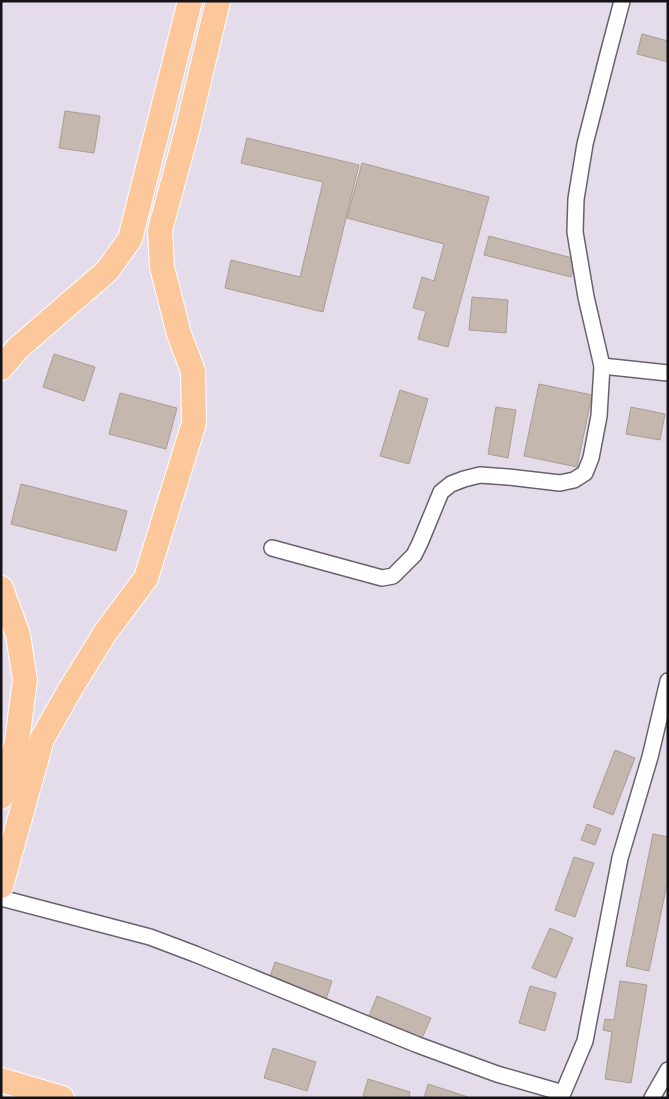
<svg xmlns="http://www.w3.org/2000/svg" width="669" height="1099" font-family="'Archivo Narrow',sans-serif">
	<style>
		.building { fill: #c4b7ad; stroke: #a99d93 }
		.lines { fill: none; stroke-linecap: round; stroke-linejoin: round }
		.minor-casing { stroke: #68616e; stroke-width: 18 }
		.primary-casing { stroke: #fff; stroke-width: 26 }
		.minor { stroke: #fff; stroke-width: 15 }
		.primary { stroke: #fbc79b; stroke-width: 24 }
	</style>
	<rect width="100%" height="100%" fill="#e4dcea"/>
	<!-- building -->
	<g class="building">
		<polygon points="642,34 668,41 668,62 637,54"/>
		<polygon points="65,111 100,116 94,153 59,148"/>
		<polygon points="247,138 359,165 323,312 225,288 231,260 300,277 323,182 241,163"/>
		<polygon points="362,163 489,197 448,347 418,339 426,311 413,308 422,277 434,281 444,244 347,218"/>
		<polygon points="489,236 576,259 571,277 484,255"/>
		<polygon points="472,297 508,300 506,333 469,330"/>
		<polygon points="54,354 95,367 84,401 43,387"/>
		<polygon points="539,384 592,395 577,467 524,456"/>
		<polygon points="400,390 428,399 409,464 380,456"/>
		<polygon points="120,393 177,408 166,449 109,434"/>
		<polygon points="496,407 516,410 508,458 488,454"/>
		<polygon points="631,407 665,414 660,440 626,434"/>
		<polygon points="21,484 127,511 116,551 11,524"/>
		<polygon points="615,750 635,758 613,815 593,807"/>
		<polygon points="587,824 601,829 595,845 581,840"/>
		<polygon points="653,834 668,837 668,879 649,971 626,966"/>
		<polygon points="574,857 594,863 575,917 555,910"/>
		<polygon points="550,928 573,938 556,978 532,968"/>
		<polygon points="275,962 332,981 326,999 269,979"/>
		<polygon points="620,981 647,985 631,1083 605,1079 612,1032 603,1030 605,1019 614,1020"/>
		<polygon points="530,986 556,993 545,1031 519,1023"/>
		<polygon points="377,996 431,1018 422,1038 369,1016"/>
		<polygon points="273,1048 316,1062 307,1091 264,1078"/>
		<polygon points="368,1079 410,1092 409,1098 370,1098 363,1096"/>
		<polygon points="428,1084 468,1097 467,1098 424,1098"/>
	</g>
	<g class="lines">
		<defs>
			<g id="minor">
				<polyline points="602,366 668,373"/>
				<polyline points="272,548 382,578 393,576 414,555 420,543 441,492 451,484 464,479 480,475 508,477 560,483 574,480 585,473 591,458 599,416 602,366 586,297 575,232 576,199 585,144 608,54 622,1"/>
				<polyline points="1,898 150,937 195,954 418,1045 497,1074 563,1093 585,1041 620,858 650,757 668,681"/>
				<polyline points="652,1098 668,1070"/>
			</g>
			<g id="primary">
				<polyline points="1,368 18,348 107,271 130,239 190,1"/>
				<polyline points="1,588 18,635 25,680 17,741 1,797"/>
				<polyline points="1,886 42,739 71,688 105,633 146,578 194,423 193,371 179,334 162,267 160,230 187,131 218,1"/>
				<polyline points="1,1080 62,1098"/>
			</g>
		</defs>
		<!-- minor casing -->
		<use href="#minor" class="minor-casing"/>
		<!-- primary casing -->
		<use href="#primary" class="primary-casing"/>
		<!-- minor -->
		<use href="#minor" class="minor"/>
		<!-- primary -->
		<use href="#primary" class="primary"/>
	</g>
	<!-- border -->
	<rect width="669" height="1099" fill="none" stroke="#141216" stroke-width="5"/>
</svg>
